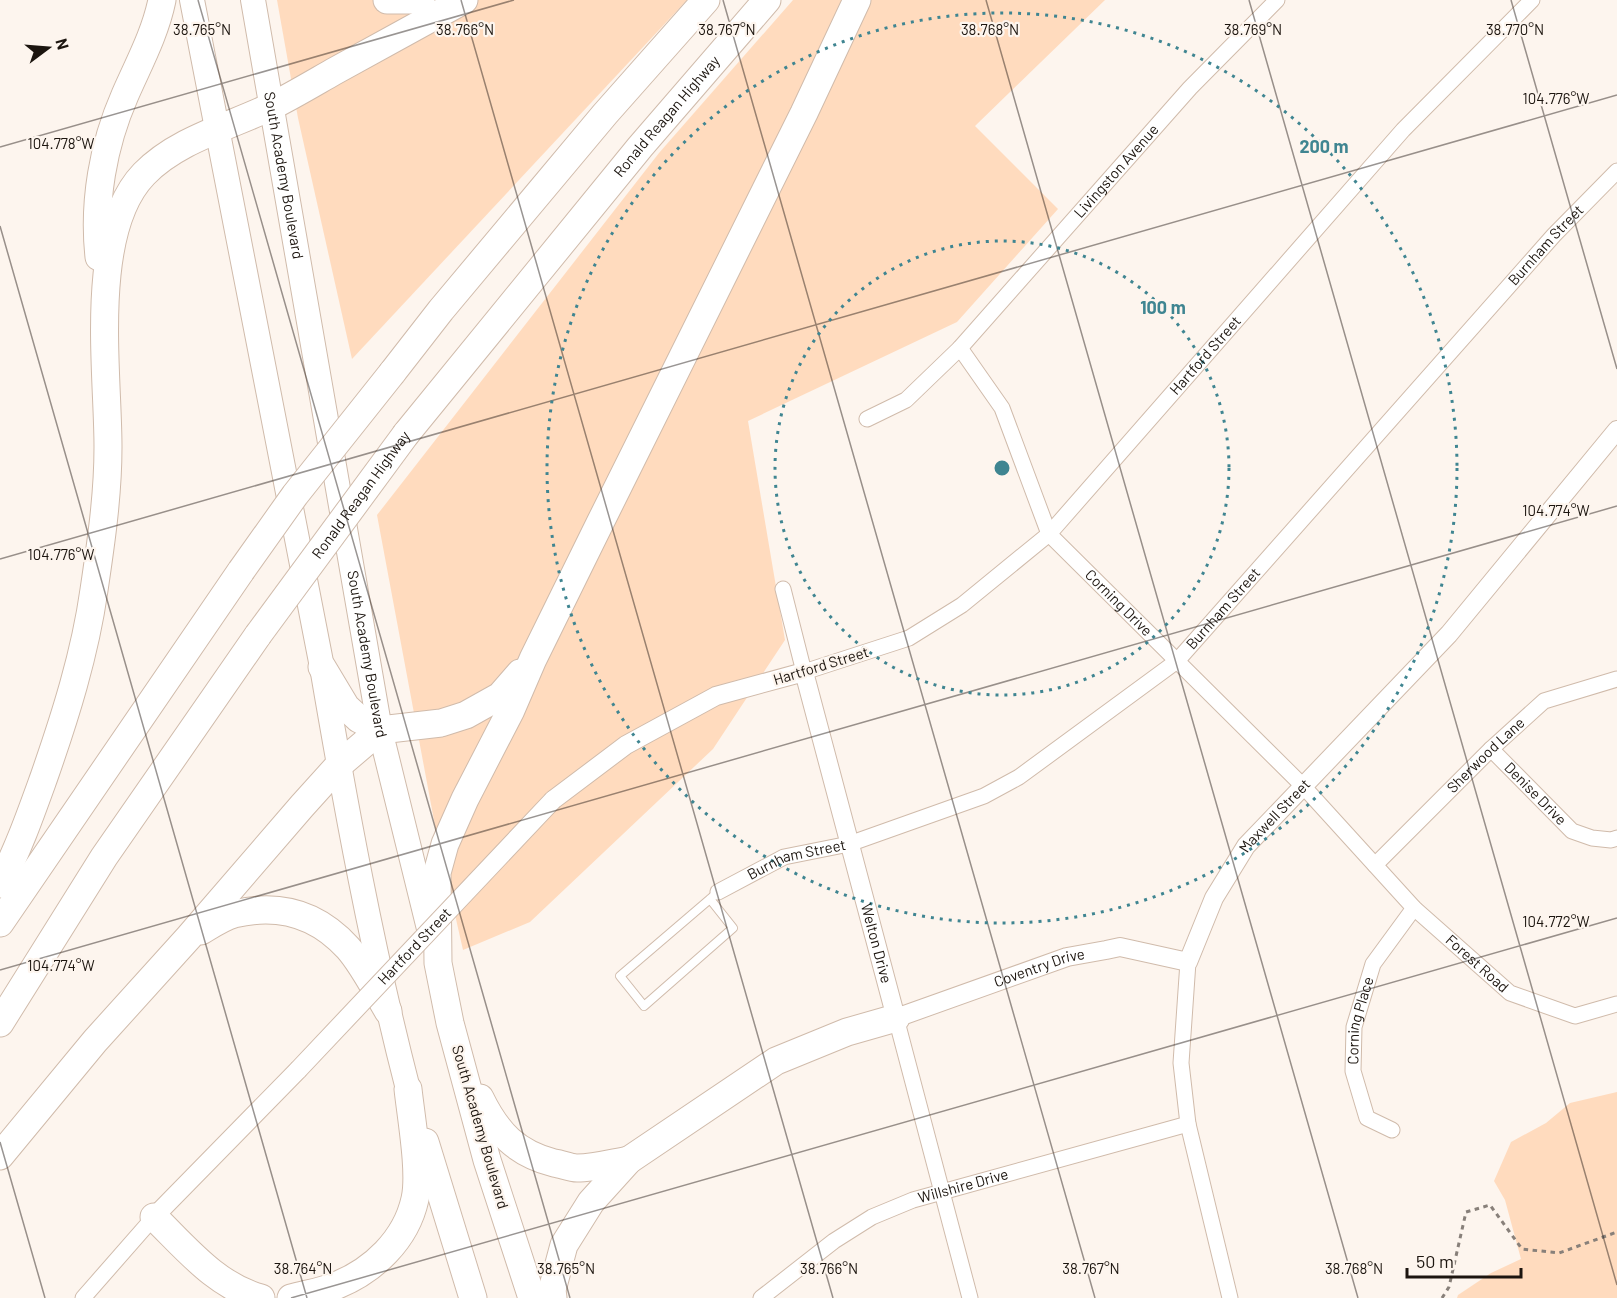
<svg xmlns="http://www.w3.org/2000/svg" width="1617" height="1298" font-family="Barlow,sans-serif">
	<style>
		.green { fill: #ffdbbe }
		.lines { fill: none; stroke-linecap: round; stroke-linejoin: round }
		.service-casing { stroke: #d0bbab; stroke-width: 10 }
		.minor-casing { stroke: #d0bbab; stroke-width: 17 }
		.tertiary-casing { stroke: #d0bbab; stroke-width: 20 }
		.trunk-casing { stroke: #d0bbab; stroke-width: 26 }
		.motorway-casing { stroke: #d0bbab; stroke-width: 29 }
		.path { stroke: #88807a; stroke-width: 3; stroke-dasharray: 4.5 4.5; stroke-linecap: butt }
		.service { stroke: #fff; stroke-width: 8 }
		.minor { stroke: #fff; stroke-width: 15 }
		.tertiary { stroke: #fff; stroke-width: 18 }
		.trunk { stroke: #fff; stroke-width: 24 }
		.motorway { stroke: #fff; stroke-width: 27 }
		.tertiary-bridge-casing { stroke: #d0bbab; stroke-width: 20; stroke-linecap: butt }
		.motorway-bridge-casing { stroke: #d0bbab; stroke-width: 29; stroke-linecap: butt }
		.tertiary-bridge { stroke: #fff; stroke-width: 18 }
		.motorway-bridge { stroke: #fff; stroke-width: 27 }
		.ticks { fill: none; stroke: #1c150f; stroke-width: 1.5; stroke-opacity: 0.45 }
		.ring { fill: none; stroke: #3f8591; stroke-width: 3; stroke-dasharray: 3 6 }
		.labels { text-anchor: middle; stroke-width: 4.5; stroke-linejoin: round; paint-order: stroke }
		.street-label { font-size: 15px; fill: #1c150f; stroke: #fdf5ee }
		.ticks-label { font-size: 15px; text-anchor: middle; fill: #1c150f; stroke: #fdf5ee; stroke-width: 4.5; stroke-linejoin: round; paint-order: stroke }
		.centre { fill: #3f8591; stroke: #fdf5ee; stroke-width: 3 }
		.ring-label { font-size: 18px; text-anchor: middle; font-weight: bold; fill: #3f8591; stroke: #fdf5ee; stroke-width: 4.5; stroke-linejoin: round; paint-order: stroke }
	</style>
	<rect width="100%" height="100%" fill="#fdf5ee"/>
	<!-- green -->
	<g class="green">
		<polygon points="277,0 687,0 352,359 298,118"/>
		<polygon points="793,0 1105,0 975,126 1058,209 957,322 748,421 785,640 713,749 530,922 463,950 436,831 377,515 659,153"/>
		<polygon points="1617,1092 1617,1298 1457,1298 1458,1295 1491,1273 1521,1259 1505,1200 1494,1181 1511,1142 1546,1123 1570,1103"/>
	</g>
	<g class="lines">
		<defs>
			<polyline id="service" points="710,899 733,928 644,1006 620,976 710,899 718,892"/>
			<g id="minor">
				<path id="s1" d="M960,348l230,-260 87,-88"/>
				<path id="s2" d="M867,419l39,-19 54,-52 42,60 47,126 254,252 111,122 96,85 65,23 42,-12"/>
				<path id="s3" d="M783,589l21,83 105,-34 53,-33 87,-71 354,-404 129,-130"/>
				<path id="s4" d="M1491,749l81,82 20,7 19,2 6,-2"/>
				<path id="s5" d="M1375,865l116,-116 53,-48 73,-22"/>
				<path id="s6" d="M718,892l66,-35 65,-13 135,-48 35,-19 158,-116 377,-426 63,-64"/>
				<polyline points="1188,962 1181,1063 1188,1124 1230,1298"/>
				<polyline points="896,1018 970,1298"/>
				<path id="s7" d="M1392,1130l-25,-12 -14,-47 1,-44 19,-63 41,-56"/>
				<polyline points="83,1298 154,1217"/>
				<path id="s8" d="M761,1298l73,-57 38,-24 41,-17 275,-76"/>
			</g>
			<g id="tertiary">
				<path id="s9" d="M553,800l73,-55 90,-49 88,-24 92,346 171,-61 39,-7 14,-3 68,15 26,-64 32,-52 203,-212 168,-204"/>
				<polyline points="154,1217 298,1070"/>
			</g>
			<g id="trunk">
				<path d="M192,0l130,667c24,141 50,283 86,422"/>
				<path id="s10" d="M253,0l127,730 51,207"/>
			</g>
			<g id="motorway">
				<polyline points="387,0 421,0"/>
				<path d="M99,257c-6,-55 4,-112 26,-162 14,-32 30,-61 37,-95"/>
				<polyline points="392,373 441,310 605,114 706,0"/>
				<path id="s11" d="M406,434l234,-287 127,-147"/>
				<polyline points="322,667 346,707 359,719 380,730 441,723 466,715 500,696 520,673"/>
				<path d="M0,884c18,-34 31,-71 44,-107 21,-60 41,-123 50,-187 7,-47 14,-95 14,-143 0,-76 -20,-215 36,-273 33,-34 84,-47 126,-67 22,-11 42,-23 63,-35 44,-24 87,-48 131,-72"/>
				<polyline points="0,923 241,571"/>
				<path d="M201,931c10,-6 22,-14 33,-17 45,-11 83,0 114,34 15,17 28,43 40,63"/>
				<polyline points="0,1023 104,857 258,635"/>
				<path d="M480,1098c17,35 36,55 74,65 8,1 16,5 23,5 17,0 35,-5 52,-8"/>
				<polyline points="425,1142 473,1298"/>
				<polyline points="0,1156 95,1041 189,937 302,806 339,765 380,730"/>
				<path d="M154,1217c32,31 62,69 107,81"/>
				<path d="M291,1298c14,-4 30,-6 44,-12 38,-15 71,-46 80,-87 6,-26 -4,-82 -7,-110"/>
				<polyline points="532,1298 487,1160 450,1023 438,963 437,873 445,844 465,799 511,710 533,659 600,523 804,113 857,0"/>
				<polyline points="553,1298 552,1290 564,1245 591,1202 629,1160 776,1061 847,1032 896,1018"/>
			</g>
		</defs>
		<!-- service casing -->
		<use href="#service" class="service-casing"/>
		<!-- minor casing -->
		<use href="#minor" class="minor-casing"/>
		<!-- tertiary casing -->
		<use href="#tertiary" class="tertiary-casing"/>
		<!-- trunk casing -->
		<use href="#trunk" class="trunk-casing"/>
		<!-- motorway casing -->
		<use href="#motorway" class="motorway-casing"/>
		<!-- path -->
		<polyline class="path" points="1442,1298 1449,1287 1466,1212 1490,1205 1522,1249 1559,1253 1617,1232"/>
		<!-- service -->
		<use href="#service" class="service"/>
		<!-- minor -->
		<use href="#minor" class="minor"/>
		<!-- tertiary -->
		<use href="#tertiary" class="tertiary"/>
		<!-- trunk -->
		<use href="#trunk" class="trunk"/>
		<!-- motorway -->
		<use href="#motorway" class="motorway"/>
		<defs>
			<g id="tertiary-bridge">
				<path id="s12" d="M298,1070l255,-270"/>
			</g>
			<g id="motorway-bridge">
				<polyline points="241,571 295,495 392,373"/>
				<path id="s13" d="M258,635l148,-201"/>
			</g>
		</defs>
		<!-- tertiary-bridge casing -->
		<use href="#tertiary-bridge" class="tertiary-bridge-casing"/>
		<!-- motorway-bridge casing -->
		<use href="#motorway-bridge" class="motorway-bridge-casing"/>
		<!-- tertiary-bridge -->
		<use href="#tertiary-bridge" class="tertiary-bridge"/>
		<!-- motorway-bridge -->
		<use href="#motorway-bridge" class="motorway-bridge"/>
	</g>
	<!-- ticks -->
	<path class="ticks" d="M198,0l372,1298M461,0l372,1298M723,0l372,1298M986,0l372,1298M1249,0l368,1285M1511,0l106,369M0,147l514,-147M0,226l307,1072M0,559l1617,-464M0,970l1617,-464M0,1142l45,156M291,1298l1326,-380"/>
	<!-- distance rings -->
	<g class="ring">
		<circle cx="1002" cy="468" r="227"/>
		<circle cx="1002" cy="468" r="455"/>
	</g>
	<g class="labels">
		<!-- street labels -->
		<g class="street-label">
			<text dy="5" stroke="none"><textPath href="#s11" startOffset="411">Ronald Reagan Highway</textPath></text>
			<text dy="5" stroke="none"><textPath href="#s1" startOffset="236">Livingston Avenue</textPath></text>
			<text dy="5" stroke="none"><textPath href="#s10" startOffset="178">South Academy Boulevard</textPath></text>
			<text dy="5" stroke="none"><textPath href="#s6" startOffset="1076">Burnham Street</textPath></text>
			<text dy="5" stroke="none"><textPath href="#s3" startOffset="608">Hartford Street</textPath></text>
			<text dy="5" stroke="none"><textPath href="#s13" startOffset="174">Ronald Reagan Highway</textPath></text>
			<text dy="5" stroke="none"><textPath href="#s2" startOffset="424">Corning Drive</textPath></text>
			<text dy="5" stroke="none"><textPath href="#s6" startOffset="590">Burnham Street</textPath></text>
			<text dy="5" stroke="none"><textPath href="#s10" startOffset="664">South Academy Boulevard</textPath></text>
			<text transform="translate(821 666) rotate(-17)" y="5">Hartford Street</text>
			<text dy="5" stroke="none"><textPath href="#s5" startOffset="156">Sherwood Lane</textPath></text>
			<text dy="5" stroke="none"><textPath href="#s4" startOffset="63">Denise Drive</textPath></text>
			<text dy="5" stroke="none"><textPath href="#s9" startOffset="1120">Maxwell Street</textPath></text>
			<text dy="5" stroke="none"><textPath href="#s6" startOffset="86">Burnham Street</textPath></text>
			<text dy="5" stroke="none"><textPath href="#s9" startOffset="566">Welton Drive</textPath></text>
			<text dy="5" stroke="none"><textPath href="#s12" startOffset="170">Hartford Street</textPath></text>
			<text dy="5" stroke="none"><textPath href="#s2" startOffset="933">Forest Road</textPath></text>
			<text dy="5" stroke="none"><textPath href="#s9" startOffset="795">Coventry Drive</textPath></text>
			<text dy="5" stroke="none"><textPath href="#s7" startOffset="128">Corning Place</textPath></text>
			<text transform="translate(480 1127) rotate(74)" y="5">South Academy Boulevard</text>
			<text dy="5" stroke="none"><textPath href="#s8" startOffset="234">Willshire Drive</textPath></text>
		</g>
	</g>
	<g class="ticks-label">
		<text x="202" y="35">38.765°N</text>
		<text x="465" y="35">38.766°N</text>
		<text x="727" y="35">38.767°N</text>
		<text x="990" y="35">38.768°N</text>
		<text x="1253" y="35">38.769°N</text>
		<text x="1515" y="35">38.770°N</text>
		<text x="1556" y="104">104.776°W</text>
		<text x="61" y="149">104.778°W</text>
		<text x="1556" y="516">104.774°W</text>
		<text x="61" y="560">104.776°W</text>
		<text x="1556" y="927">104.772°W</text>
		<text x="61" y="971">104.774°W</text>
		<text x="303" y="1274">38.764°N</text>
		<text x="566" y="1274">38.765°N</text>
		<text x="829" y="1274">38.766°N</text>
		<text x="1091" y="1274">38.767°N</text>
		<text x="1354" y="1274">38.768°N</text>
	</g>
	<circle cx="1002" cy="468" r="9" class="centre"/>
	<g class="ring-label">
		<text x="1324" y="153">200 m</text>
		<text x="1163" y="314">100 m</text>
	</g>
	<!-- north arrow -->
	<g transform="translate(48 48) rotate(74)" stroke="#fdf5ee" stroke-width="4.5" paint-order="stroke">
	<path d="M0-4.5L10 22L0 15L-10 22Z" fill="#1c150f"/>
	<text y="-9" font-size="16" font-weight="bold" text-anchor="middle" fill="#1c150f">N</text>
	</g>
	<!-- scale -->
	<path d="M1407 1268v9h114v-9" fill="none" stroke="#1c150f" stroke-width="3"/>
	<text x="1416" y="1268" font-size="18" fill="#1c150f" stroke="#fdf5ee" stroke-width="4.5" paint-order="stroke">50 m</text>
</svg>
